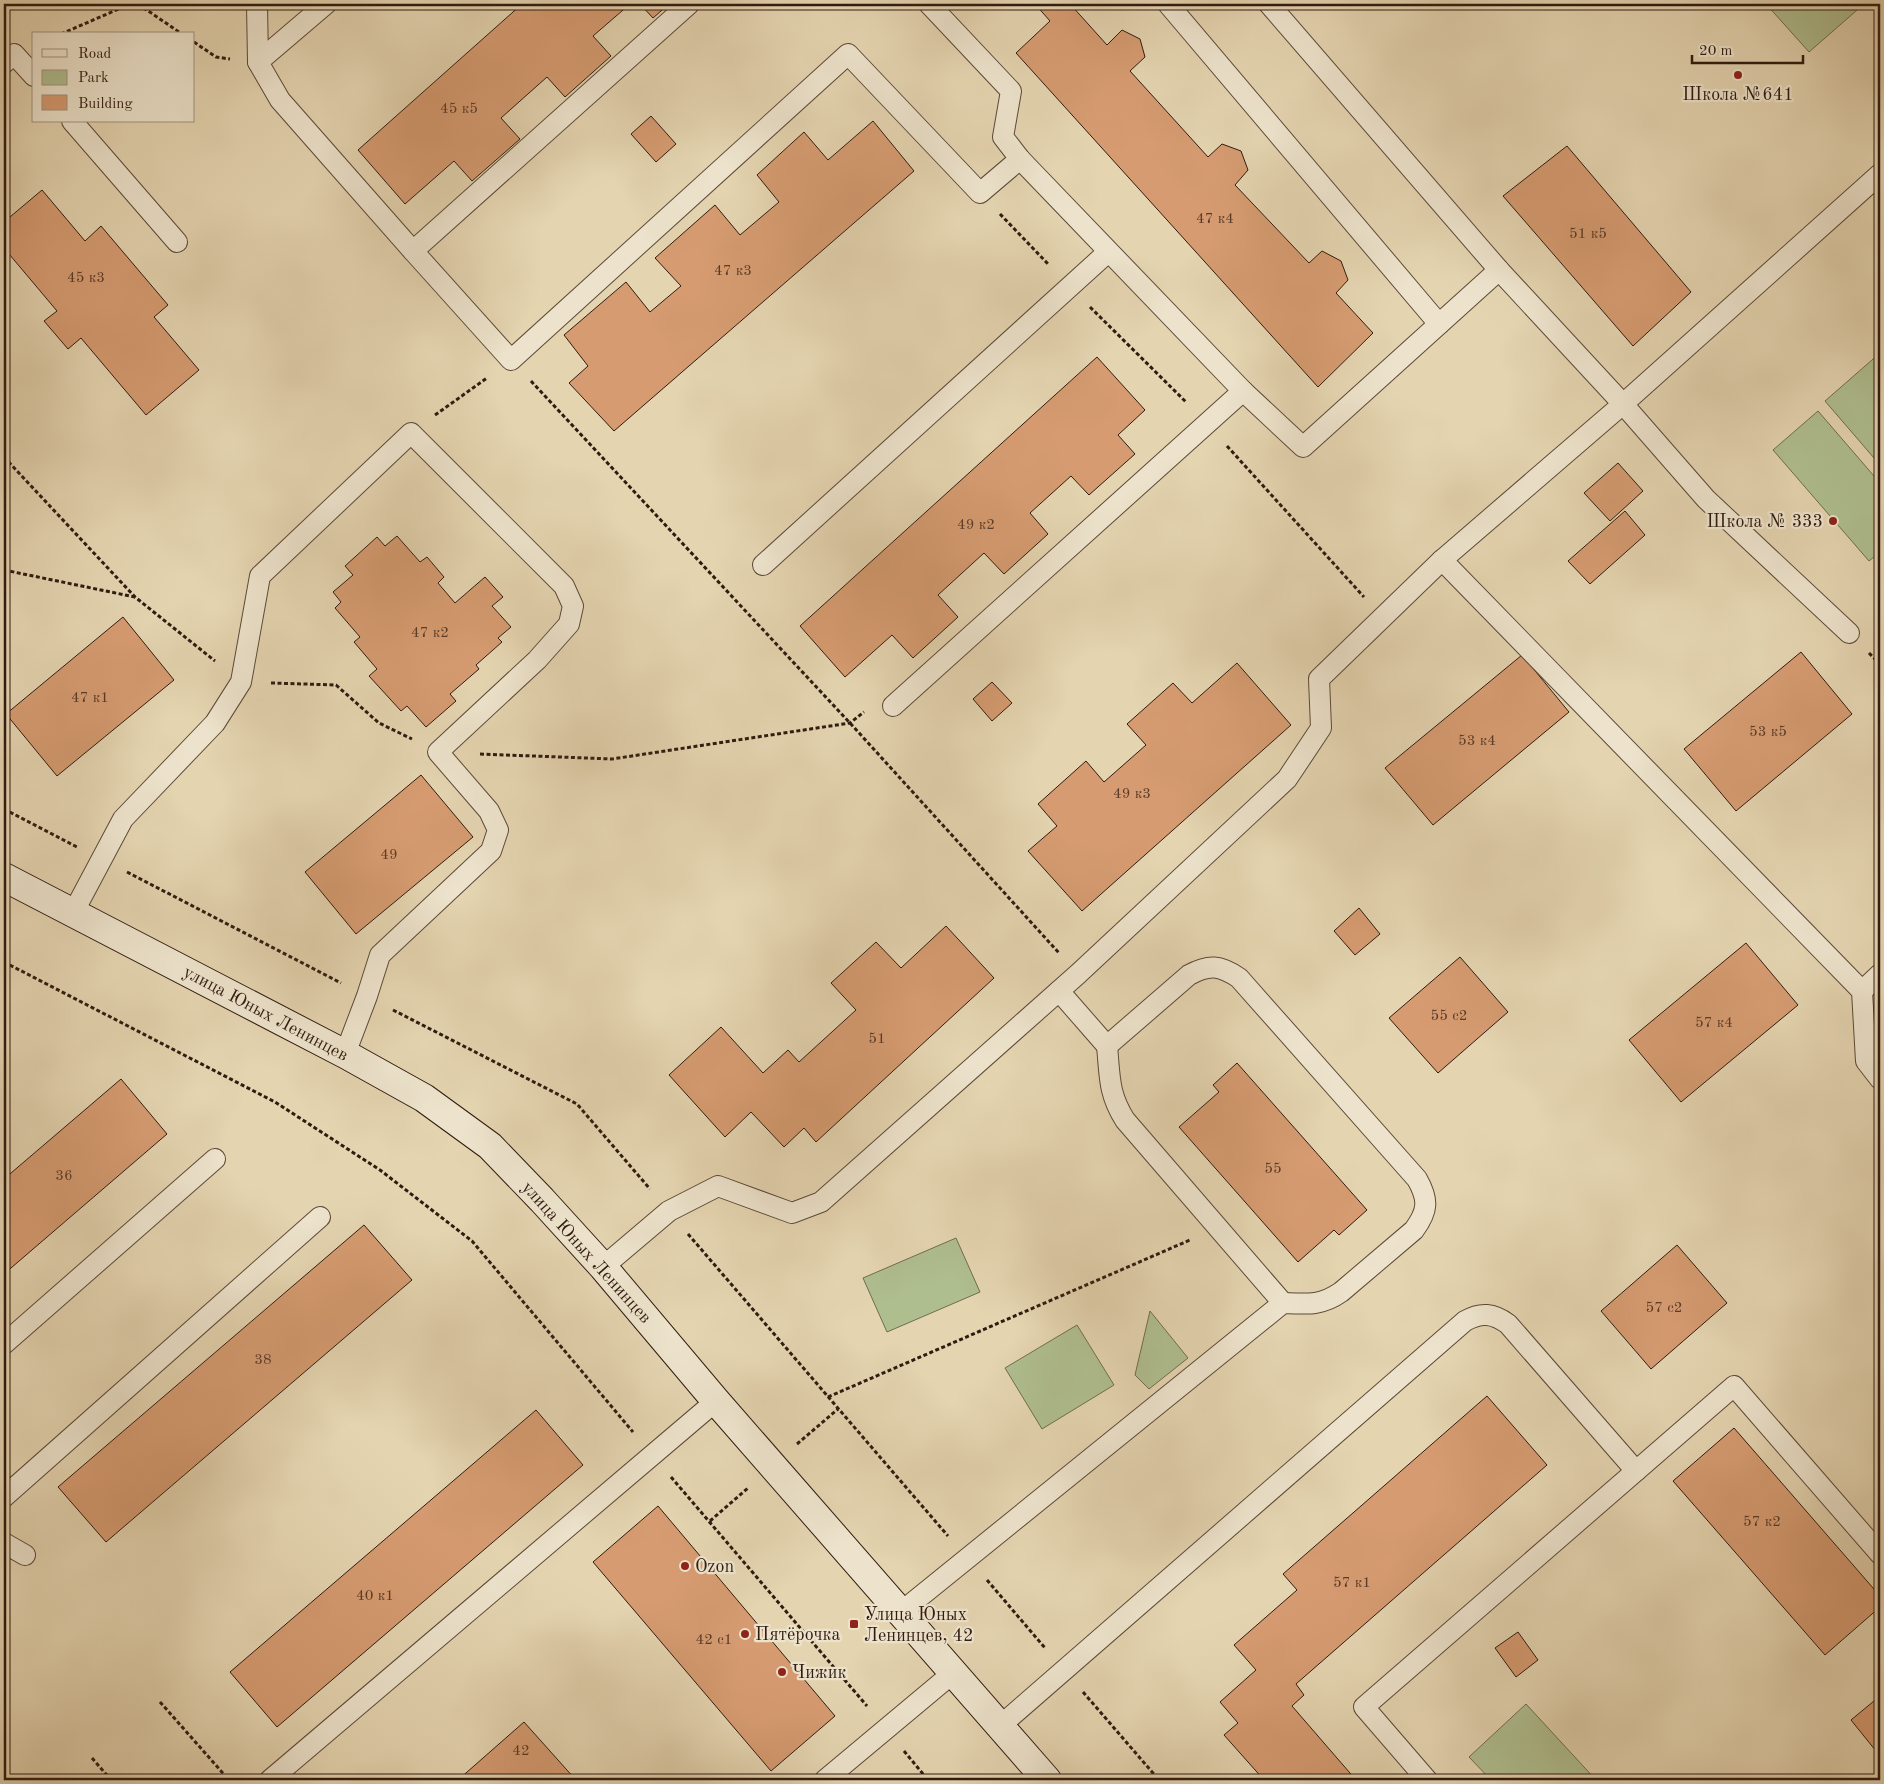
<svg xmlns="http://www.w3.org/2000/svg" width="1884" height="1784" font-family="'Old Standard TT',serif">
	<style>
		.green { fill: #afbe8f; stroke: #706c50 }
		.building { fill: #d69b71; stroke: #301b10 }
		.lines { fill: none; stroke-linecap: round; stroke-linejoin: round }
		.lane-casing { stroke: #5d4938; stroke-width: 22 }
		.secondary-casing { stroke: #301b10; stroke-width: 30 }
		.path { stroke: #301b10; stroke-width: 3; stroke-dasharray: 4 2.5; stroke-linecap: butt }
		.lane { stroke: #ede3cc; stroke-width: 20 }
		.secondary { stroke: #ede3cc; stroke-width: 28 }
		.poi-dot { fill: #8f2418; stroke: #ede3cc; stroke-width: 2 }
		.labels { text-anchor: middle; stroke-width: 4.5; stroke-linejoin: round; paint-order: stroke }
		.number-label { font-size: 15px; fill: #5a3b28 }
		.poi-label { font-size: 18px; fill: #301b10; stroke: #ede3cc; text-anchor: start }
		.street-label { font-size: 18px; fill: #301b10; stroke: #ede3cc }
	</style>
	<rect width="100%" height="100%" fill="#e4d4b0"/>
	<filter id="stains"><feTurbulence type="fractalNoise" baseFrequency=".004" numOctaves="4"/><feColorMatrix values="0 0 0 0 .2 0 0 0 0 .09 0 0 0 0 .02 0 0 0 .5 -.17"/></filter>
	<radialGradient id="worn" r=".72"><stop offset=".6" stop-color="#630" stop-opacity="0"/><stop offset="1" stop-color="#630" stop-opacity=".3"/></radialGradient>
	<!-- green -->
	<g class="green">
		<polygon points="1766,4 1864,4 1809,52"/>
		<polygon points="1880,353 1880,465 1825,401"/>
		<polygon points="1818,411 1880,483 1880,552 1869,561 1773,450"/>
		<polygon points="956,1238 980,1292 887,1332 863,1278"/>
		<polygon points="1150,1311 1188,1358 1149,1389 1135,1375"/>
		<polygon points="1077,1325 1114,1385 1042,1429 1005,1368"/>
		<polygon points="1526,1704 1596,1780 1491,1780 1469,1757"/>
	</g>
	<!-- building -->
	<g class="building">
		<polygon points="522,4 630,4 593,36 611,56 565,97 547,77 501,118 520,139 472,181 454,161 405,204 358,150"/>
		<polygon points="640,4 669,4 653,18"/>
		<polygon points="1035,4 1072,4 1071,5 1107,45 1122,30 1140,39 1145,57 1130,71 1208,157 1222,144 1241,151 1248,170 1235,185 1309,263 1322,251 1341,261 1348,280 1336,293 1373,333 1318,387 1016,53 1050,21"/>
		<polygon points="651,116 676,144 656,162 631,134"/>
		<polygon points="873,121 914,171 614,431 569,383 588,366 564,335 626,282 650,312 681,286 655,258 715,205 740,235 779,202 757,175 804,132 828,160"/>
		<polygon points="1567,146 1691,292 1633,346 1503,196"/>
		<polygon points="42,190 85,241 101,226 168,305 154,317 199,370 146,415 81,338 68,349 44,321 57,311 4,248 4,222"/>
		<polygon points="1097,357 1145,410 1118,435 1135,454 1089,495 1071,476 1030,513 1048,534 1004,574 984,553 938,595 958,617 913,658 892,635 845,677 800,626"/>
		<polygon points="1618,463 1643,491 1610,521 1584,493"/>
		<polygon points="1625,511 1645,535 1590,584 1568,561"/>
		<polygon points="397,536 420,562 427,557 444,577 438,583 455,603 485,577 503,597 492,606 511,627 498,638 502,642 476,665 479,669 450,694 456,701 426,727 407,706 401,711 369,676 377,669 354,642 360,637 335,608 341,602 333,592 353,575 345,566 377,537 385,546"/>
		<polygon points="123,617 174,680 57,776 6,714"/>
		<polygon points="1801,652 1852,714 1736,811 1684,749"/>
		<polygon points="1522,655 1569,712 1433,825 1385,768"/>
		<polygon points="1237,663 1291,725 1082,911 1028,851 1057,826 1038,804 1086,761 1104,782 1146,745 1127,724 1173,683 1192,703"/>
		<polygon points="992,682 1012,703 992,721 973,699"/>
		<polygon points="421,775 473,837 356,934 305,872"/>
		<polygon points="1359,908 1380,934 1355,955 1334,931"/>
		<polygon points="946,926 994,978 816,1142 804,1128 784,1147 751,1112 725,1137 669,1075 721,1027 763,1073 788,1050 799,1062 856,1010 831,983 876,942 901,968"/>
		<polygon points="1746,943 1798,1005 1681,1102 1629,1040"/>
		<polygon points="1460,957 1508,1012 1438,1073 1389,1018"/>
		<polygon points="1237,1063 1367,1210 1339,1235 1334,1230 1298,1262 1179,1127 1219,1092 1213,1085"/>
		<polygon points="121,1079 167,1134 4,1274 4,1179"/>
		<polygon points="364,1225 412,1280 106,1542 58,1487"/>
		<polygon points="1677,1245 1727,1303 1651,1369 1601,1311"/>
		<polygon points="1487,1396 1547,1465 1296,1684 1304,1695 1292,1706 1356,1780 1264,1780 1224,1735 1238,1723 1220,1702 1256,1670 1234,1645 1297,1590 1283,1574"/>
		<polygon points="536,1410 583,1465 277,1727 230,1672"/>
		<polygon points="1734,1428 1880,1596 1880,1607 1825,1655 1673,1481"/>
		<polygon points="658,1506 835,1716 771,1771 593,1562"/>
		<polygon points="1518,1632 1538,1660 1516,1677 1495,1648"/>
		<polygon points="1880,1696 1880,1756 1851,1720"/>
		<polygon points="524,1722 575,1779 458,1780"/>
	</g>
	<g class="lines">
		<defs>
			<g id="lane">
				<polyline points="257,4 258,62 280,100 413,251 689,4"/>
				<polyline points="929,4 1011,91 1003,137 1020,159 1243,391 1303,447 1499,270"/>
				<polyline points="1168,4 1439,324"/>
				<polyline points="1269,4 1499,270 1623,404 1706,499 1849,633"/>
				<polyline points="258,62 326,4"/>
				<polyline points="4,63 14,54 34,76"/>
				<polyline points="72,121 177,242"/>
				<polyline points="413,251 511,360 848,54 980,193 1020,159"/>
				<polyline points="1442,560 1862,991 1866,1061 1880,1079"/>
				<polyline points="763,565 1108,252"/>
				<polyline points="893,706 1243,391"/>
				<polyline points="73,913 123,819 215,723 241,682 260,576 411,433 564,586 573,606 569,624 537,660 438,752 489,811 498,830 491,851 380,955 367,996 345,1054"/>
				<polyline points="1862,991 1880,974"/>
				<path d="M1107,1046c3,30 1,47 18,74l158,183"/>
				<polyline points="603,1267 669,1211 718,1186 792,1213 821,1202 1078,974 1287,779 1321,728 1319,679 1442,560 1623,404 1880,174"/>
				<polyline points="4,1344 215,1159"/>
				<polyline points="4,1497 320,1217"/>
				<polyline points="4,1543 25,1555"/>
				<path d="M901,1612l382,-309c24,1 38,3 58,-11l73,-62c14,-19 15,-30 3,-51l-178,-201c-19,-13 -30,-14 -50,-3l-82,71 -48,-55"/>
				<path d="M1000,1726l465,-405c16,-9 28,-8 43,3l128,147 98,-85 146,168"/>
				<polyline points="270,1780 716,1401"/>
				<polyline points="825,1780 953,1673"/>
				<polyline points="1427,1780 1364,1707 1636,1471"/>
			</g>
			<polyline id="secondary" points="4,877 345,1054 424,1098 490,1146 542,1200 603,1267 716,1401 1047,1780"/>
		</defs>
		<!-- lane casing -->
		<use href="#lane" class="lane-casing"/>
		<!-- secondary casing -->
		<use href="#secondary" class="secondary-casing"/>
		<!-- path -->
		<g class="path">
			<polyline points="138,4 182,34"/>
			<polyline points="61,34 130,4"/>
			<polyline points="194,42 216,57 230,59"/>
			<polyline points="1000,214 1049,265"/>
			<polyline points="1090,307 1187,403"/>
			<polyline points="531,381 850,723 1059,953"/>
			<polyline points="435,415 487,378"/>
			<polyline points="1227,446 1364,597"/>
			<polyline points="4,457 135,597 215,661"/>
			<polyline points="4,570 135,597"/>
			<polyline points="1869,653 1880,664"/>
			<polyline points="271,683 336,685 379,723 412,739"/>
			<polyline points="480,754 612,759 850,723 864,712"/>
			<polyline points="4,809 77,847"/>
			<polyline points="127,872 341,983"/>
			<polyline points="4,962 275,1102 380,1170 472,1241 633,1432"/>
			<polyline points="393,1010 577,1104 650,1189"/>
			<polyline points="688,1234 948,1536"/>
			<polyline points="828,1397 1190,1240"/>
			<polyline points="797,1444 838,1409"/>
			<polyline points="671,1477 867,1706"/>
			<polyline points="710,1521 748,1488"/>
			<polyline points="987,1580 1045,1648"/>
			<polyline points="1083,1692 1159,1780"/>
			<polyline points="160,1702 229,1780"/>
			<polyline points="904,1751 928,1780"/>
			<polyline points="92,1758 111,1780"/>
		</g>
		<!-- lane -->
		<use href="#lane" class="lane"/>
		<!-- secondary -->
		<use href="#secondary" class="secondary"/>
	</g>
	<!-- markers -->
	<g class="poi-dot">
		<circle cx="1738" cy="75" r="5"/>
		<circle cx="1833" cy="521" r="5"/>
		<circle cx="685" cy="1566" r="5"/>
		<rect x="849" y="1619" width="10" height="10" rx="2.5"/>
		<circle cx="745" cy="1634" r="5"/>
		<circle cx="782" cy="1672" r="5"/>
	</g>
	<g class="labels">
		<!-- number labels -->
		<g class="number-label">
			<text x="459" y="113">45 к5</text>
			<text x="1215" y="223">47 к4</text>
			<text x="1588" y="238">51 к5</text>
			<text x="733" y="275">47 к3</text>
			<text x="86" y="282">45 к3</text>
			<text x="976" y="529">49 к2</text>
			<text x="430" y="637">47 к2</text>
			<text x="90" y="702">47 к1</text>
			<text x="1768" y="736">53 к5</text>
			<text x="1477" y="745">53 к4</text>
			<text x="1132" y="798">49 к3</text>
			<text x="389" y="859">49</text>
			<text x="1449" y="1020">55 с2</text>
			<text x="1714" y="1027">57 к4</text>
			<text x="877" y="1043">51</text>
			<text x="1273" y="1173">55</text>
			<text x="64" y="1180">36</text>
			<text x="1664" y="1312">57 с2</text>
			<text x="263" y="1364">38</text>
			<text x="1762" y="1526">57 к2</text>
			<text x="1352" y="1587">57 к1</text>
			<text x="375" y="1600">40 к1</text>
			<text x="714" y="1644">42 с1</text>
			<text x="521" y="1755">42</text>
		</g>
		<!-- poi labels -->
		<g class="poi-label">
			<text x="1738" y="100" text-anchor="middle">Школа №641</text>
			<text x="1823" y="527" text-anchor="end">Школа № 333</text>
			<text x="695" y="1572">Ozon</text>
			<text x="864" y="1620">Улица Юных<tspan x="864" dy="21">Ленинцев, 42</tspan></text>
			<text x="755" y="1640">Пятёрочка</text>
			<text x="792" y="1678">Чижик</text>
		</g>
		<!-- street labels -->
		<g class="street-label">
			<text transform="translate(266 1013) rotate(28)" y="6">улица Юных Ленинцев</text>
			<text transform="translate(587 1252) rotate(48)" y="6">улица Юных Ленинцев</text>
		</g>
	</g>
	<!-- margin -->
	<rect width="1884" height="1784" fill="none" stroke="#e4d4b0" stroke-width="20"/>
	<rect x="5" y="5" width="1874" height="1774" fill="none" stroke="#301b10" stroke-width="2.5"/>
	<rect x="10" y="10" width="1864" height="1764" fill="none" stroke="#301b10"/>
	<!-- legend -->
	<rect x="32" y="32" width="162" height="90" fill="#ede3cc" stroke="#a19381"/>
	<rect x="42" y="49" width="25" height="8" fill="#ede3cc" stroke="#a19381"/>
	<text x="78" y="58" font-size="15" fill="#301b10">Road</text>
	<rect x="42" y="70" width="25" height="15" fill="#afbe8f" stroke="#a19381"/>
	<text x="78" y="82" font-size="15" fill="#301b10">Park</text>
	<rect x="42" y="95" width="25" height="15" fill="#d69b71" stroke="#a19381"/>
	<text x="78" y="108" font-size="15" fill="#301b10">Building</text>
	<!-- scale -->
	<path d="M1692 55v8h111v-8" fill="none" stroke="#301b10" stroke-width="2.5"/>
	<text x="1699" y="55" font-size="15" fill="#301b10" stroke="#ede3cc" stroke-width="4" paint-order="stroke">20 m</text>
	<rect width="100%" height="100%" filter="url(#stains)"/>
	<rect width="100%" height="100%" fill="url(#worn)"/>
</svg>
